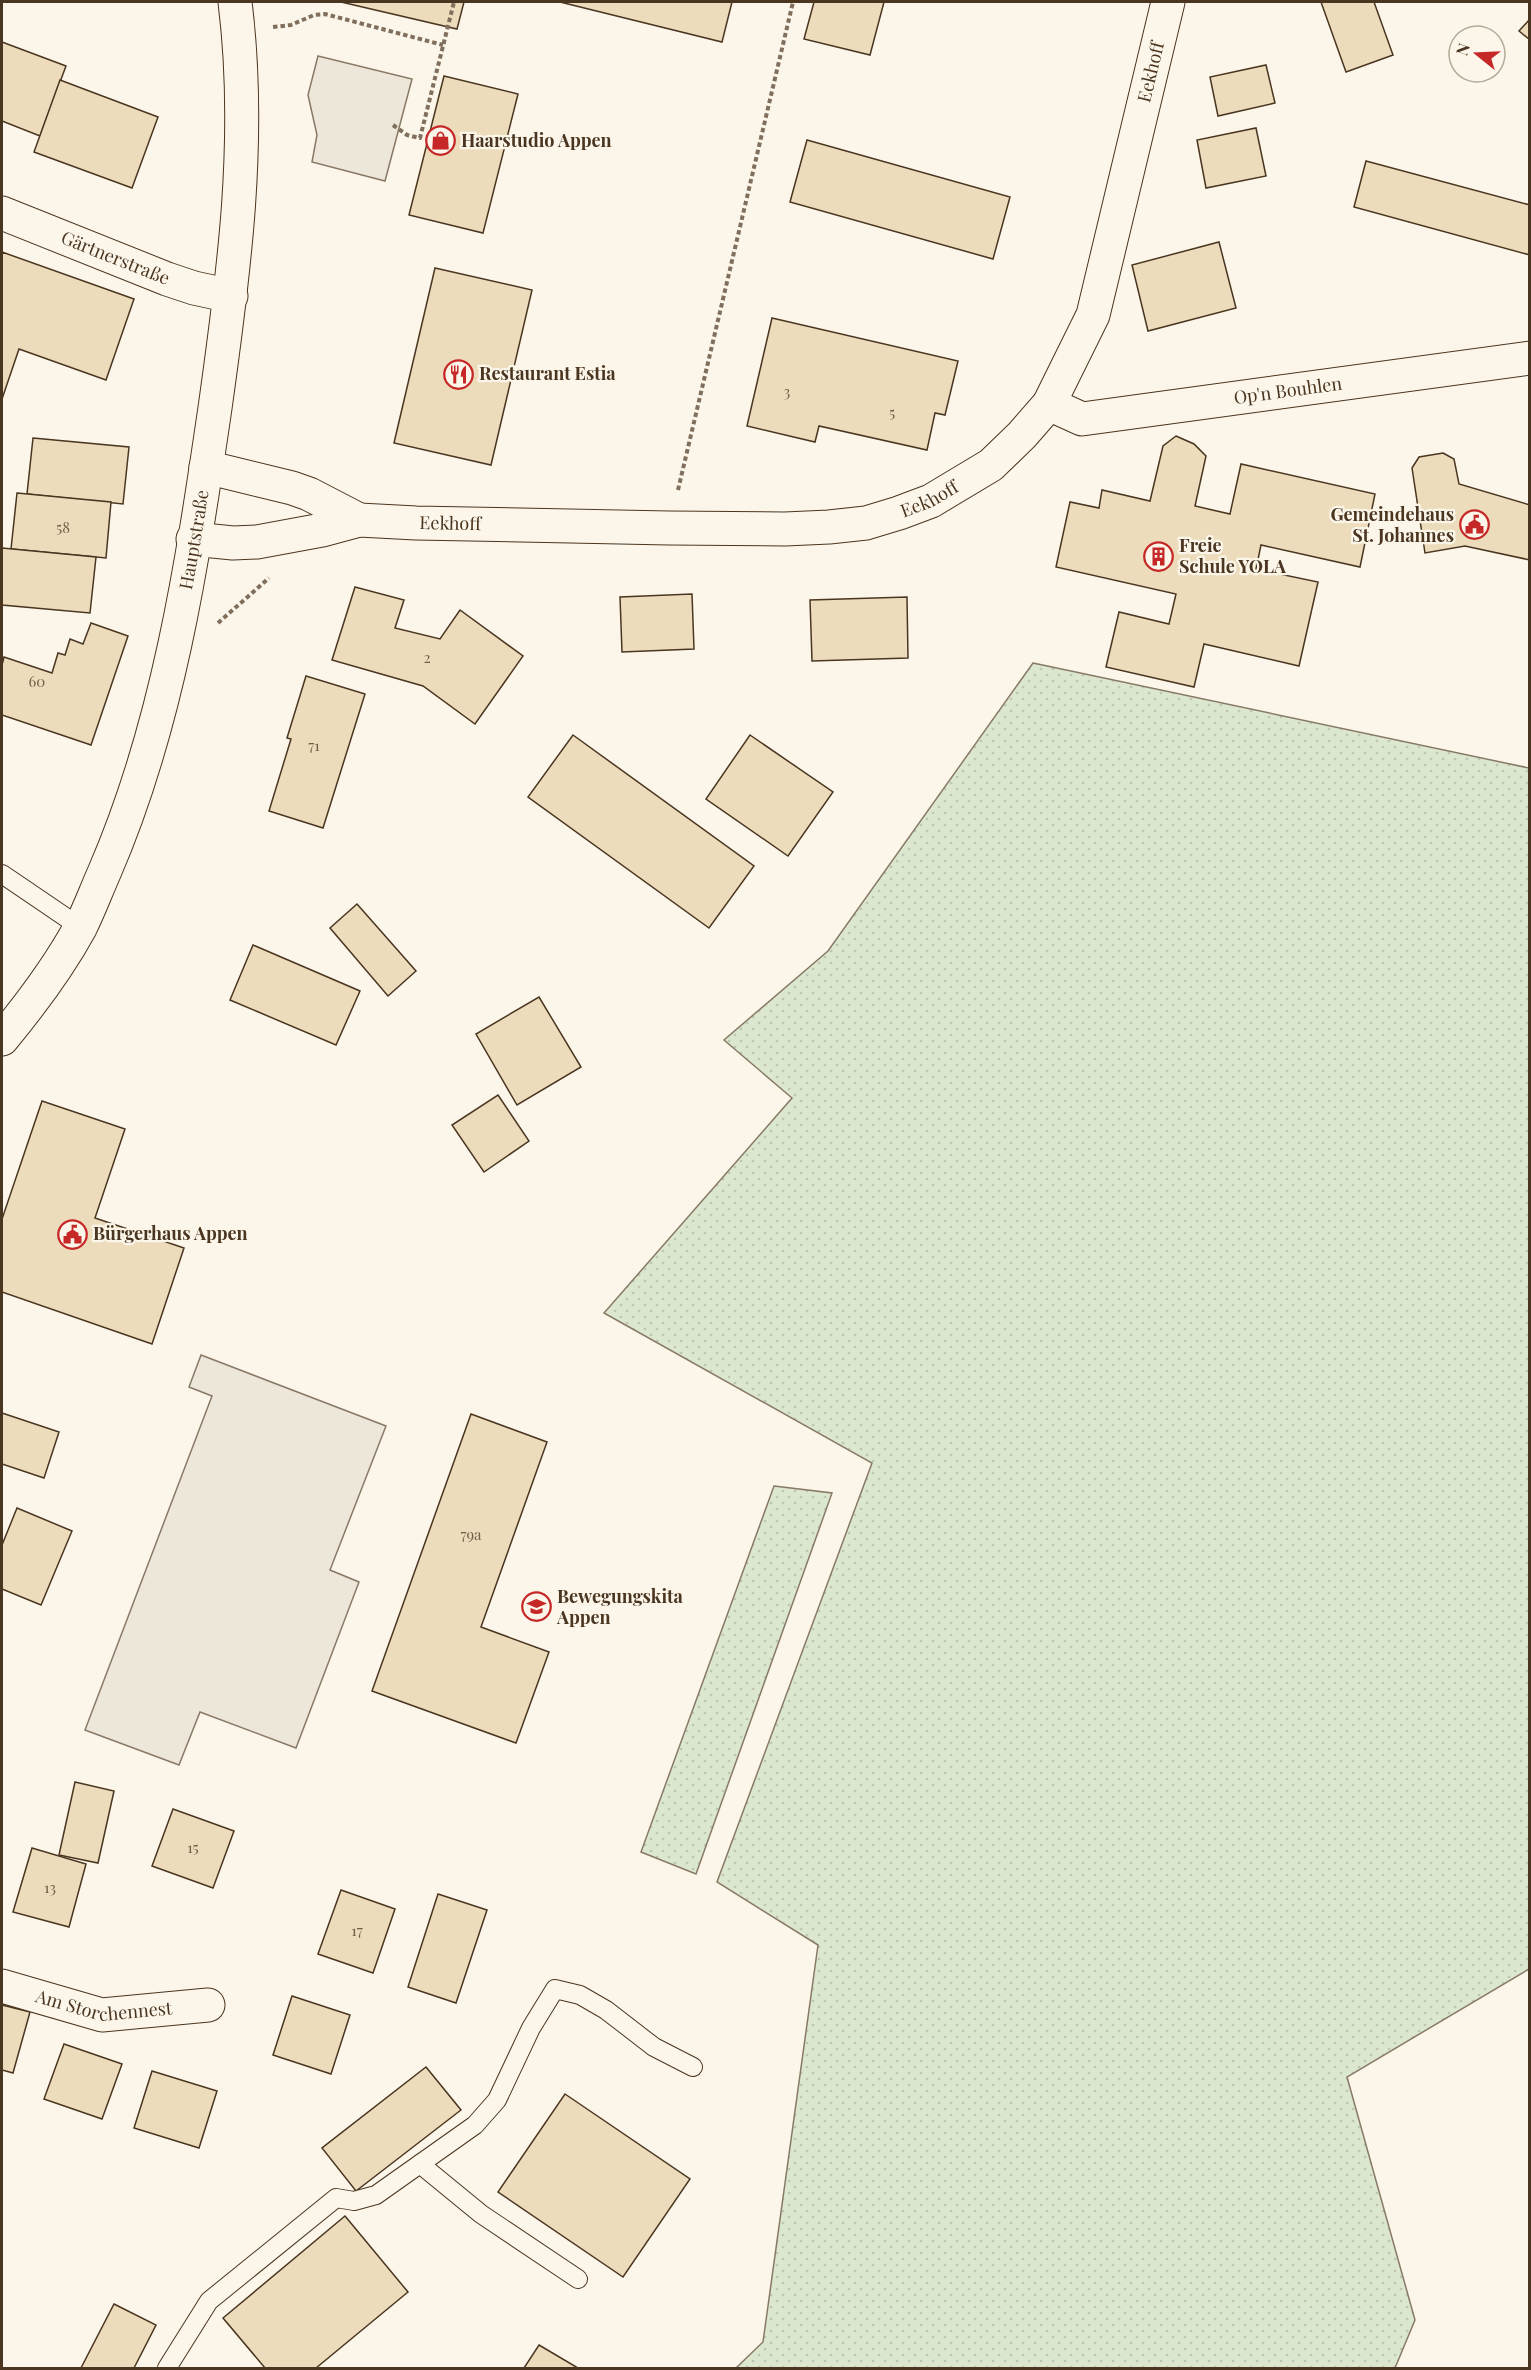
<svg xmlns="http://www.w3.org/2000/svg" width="1531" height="2370" font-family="'Playfair Display',serif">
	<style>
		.grass { fill: url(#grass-dots); stroke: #887966; stroke-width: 1.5 }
		.parking { fill: #ede7d9; stroke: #887966; stroke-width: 1.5 }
		.building { fill: #ecdcbc; stroke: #4a3520; stroke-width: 1.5 }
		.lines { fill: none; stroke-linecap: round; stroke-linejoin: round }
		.lane-casing { stroke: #4a3520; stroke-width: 20 }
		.street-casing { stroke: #4a3520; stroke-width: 35 }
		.secondary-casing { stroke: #4a3520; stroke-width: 35 }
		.path { stroke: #7f6f5c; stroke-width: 4; stroke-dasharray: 4.5 3; stroke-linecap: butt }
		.lane { stroke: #fbf6e9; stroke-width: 18 }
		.street { stroke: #fbf6e9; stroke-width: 33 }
		.secondary { stroke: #fbf6e9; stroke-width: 33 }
		.labels { text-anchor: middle; stroke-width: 4.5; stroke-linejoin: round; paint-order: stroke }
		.number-label { font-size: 15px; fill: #725f47 }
		.street-label { font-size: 18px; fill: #4a3520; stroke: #fbf6e9 }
		.poi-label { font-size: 18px; font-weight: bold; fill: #4a3520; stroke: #fbf6e9; text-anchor: start }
	</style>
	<defs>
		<pattern id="grass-dots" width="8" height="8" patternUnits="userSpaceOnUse" patternTransform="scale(1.5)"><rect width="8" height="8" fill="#dce7d0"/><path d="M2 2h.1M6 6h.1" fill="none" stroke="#bec7b2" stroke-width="1.8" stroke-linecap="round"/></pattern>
	</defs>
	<rect width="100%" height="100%" fill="#fbf6e9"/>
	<!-- grass -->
	<g class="grass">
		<polygon points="1033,663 1529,768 1529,1969 1347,2077 1415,2320 1395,2368 736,2368 763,2342 818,1945 717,1882 872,1463 604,1313 792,1098 724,1040 828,951"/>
		<polygon points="774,1486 832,1493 696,1874 641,1852"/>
	</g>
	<!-- parking -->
	<g class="parking">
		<polygon points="318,56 412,79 385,181 312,162 317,135 308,95"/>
		<polygon points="201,1355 386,1426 330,1570 359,1582 296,1748 200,1712 179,1765 85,1730 212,1396 189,1387"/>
	</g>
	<!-- building -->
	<g class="building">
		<polygon points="341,2 464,2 457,29"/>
		<polygon points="560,2 732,2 722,42"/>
		<polygon points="814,2 884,2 870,55 804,39"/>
		<polygon points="1321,2 1374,2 1393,55 1346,72"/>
		<polygon points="1530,19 1530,40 1519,31"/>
		<polygon points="2,42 66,66 40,136 2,121"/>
		<polygon points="1266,65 1275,103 1218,116 1210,77"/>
		<polygon points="444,76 518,94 483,233 409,215"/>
		<polygon points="60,80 158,117 132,188 34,152"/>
		<polygon points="1256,128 1266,176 1206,188 1197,140"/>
		<polygon points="807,140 1010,197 993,259 790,202"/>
		<polygon points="1366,161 1530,205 1530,255 1354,207"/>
		<polygon points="1219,242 1236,308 1148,331 1132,265"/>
		<polygon points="2,252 134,299 106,380 19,349 2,399"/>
		<polygon points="435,268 532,290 491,465 394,443"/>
		<polygon points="772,318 958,361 945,415 935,413 927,450 819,426 815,442 747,426"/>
		<polygon points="1176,436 1194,444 1206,456 1195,506 1230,514 1241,464 1375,494 1360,567 1261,545 1256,569 1318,582 1299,666 1204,644 1194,687 1106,667 1119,612 1169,624 1176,594 1056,567 1070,502 1099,508 1102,490 1150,501 1163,446"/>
		<polygon points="33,438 129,447 123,504 27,494"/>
		<polygon points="1443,453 1454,459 1459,484 1530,505 1530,560 1465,546 1425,553 1412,468 1419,457"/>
		<polygon points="17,493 111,502 106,558 11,549"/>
		<polygon points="2,548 96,557 90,613 2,605"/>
		<polygon points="355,587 404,600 395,628 440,639 460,610 523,656 475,724 423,686 332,660"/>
		<polygon points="692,594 694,649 622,652 620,597"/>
		<polygon points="907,597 908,658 812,661 810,600"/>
		<polygon points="91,623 128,636 91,745 2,715 2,665 4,657 52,673 58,653 65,655 70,639 83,644"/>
		<polygon points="306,676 365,694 323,828 269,811 291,739 287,738"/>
		<polygon points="573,735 754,866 709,928 528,797"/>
		<polygon points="750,735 833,792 788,856 706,799"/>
		<polygon points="357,904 416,971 388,996 330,928"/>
		<polygon points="253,945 360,991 336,1045 230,1000"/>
		<polygon points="539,997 581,1067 517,1105 476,1034"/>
		<polygon points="498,1095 529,1141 484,1172 452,1125"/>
		<polygon points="42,1101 125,1129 95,1218 184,1248 152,1344 2,1292 2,1219"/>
		<polygon points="2,1413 59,1432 44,1478 2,1464"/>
		<polygon points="471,1414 547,1442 481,1627 549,1652 516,1743 372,1691"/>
		<polygon points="17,1508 72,1531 41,1605 2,1589 2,1545"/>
		<polygon points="75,1782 114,1791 98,1863 59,1855"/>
		<polygon points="173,1809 234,1831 213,1888 152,1866"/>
		<polygon points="32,1848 86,1864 69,1927 13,1912"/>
		<polygon points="341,1890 395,1909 373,1973 318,1954"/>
		<polygon points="438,1894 487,1910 456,2003 408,1987"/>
		<polygon points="292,1996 350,2015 331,2074 273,2055"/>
		<polygon points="2,2005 30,2012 13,2073 2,2070"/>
		<polygon points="64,2044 122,2064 102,2119 44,2099"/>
		<polygon points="426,2067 461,2110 356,2191 322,2148"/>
		<polygon points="152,2071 217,2091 199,2148 134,2128"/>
		<polygon points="565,2094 690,2179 623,2277 498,2192"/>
		<polygon points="345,2216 408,2292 316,2368 265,2368 223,2318"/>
		<polygon points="114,2304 156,2325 134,2368 81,2368"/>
		<polygon points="539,2345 578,2368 524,2368"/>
	</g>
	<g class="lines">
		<defs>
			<g id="lane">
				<polyline points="2,874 80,927"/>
				<polyline points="420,2164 481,2214 578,2279"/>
				<polyline points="167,2368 209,2301 336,2198 354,2201 376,2195 475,2125 497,2100 531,2028 555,1989 580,1995 606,2010 654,2047 693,2067"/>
			</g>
			<g id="street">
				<path id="s1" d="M2,213l165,66 27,9 37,8"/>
				<path id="s2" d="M1049,404l33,15 448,-61"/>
				<polyline points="206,467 292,488 309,494 359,520"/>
				<path id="s3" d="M193,539l40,4 24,-1 65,-12 37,-10 57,3 253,5 116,1 44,-2 37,-4 33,-10 32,-12 60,-36 31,-30 27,-31 44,-89 75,-313"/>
				<path id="s4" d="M2,1986l100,29 106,-10"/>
			</g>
			<g id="secondary">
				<path id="s5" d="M2,1039c29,-35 56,-71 78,-111 9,-18 16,-37 24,-55 64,-147 88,-308 111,-465 19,-135 37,-270 20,-406"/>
			</g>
		</defs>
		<!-- lane casing -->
		<use href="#lane" class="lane-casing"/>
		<!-- street casing -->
		<use href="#street" class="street-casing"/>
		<!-- secondary casing -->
		<use href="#secondary" class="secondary-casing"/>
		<!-- path -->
		<g class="path">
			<polyline points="273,27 291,25 314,15 325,14 443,45"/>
			<polyline points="393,125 407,135 420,138 454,2"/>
			<polyline points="678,490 793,2"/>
			<polyline points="218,623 269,578"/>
		</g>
		<!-- lane -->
		<use href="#lane" class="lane"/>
		<!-- street -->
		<use href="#street" class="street"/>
		<!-- secondary -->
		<use href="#secondary" class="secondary"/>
	</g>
	<!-- icons -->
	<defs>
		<symbol id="shop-ring" viewBox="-11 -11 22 22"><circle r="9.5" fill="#fbf6e9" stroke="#c62828" stroke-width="1.5"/><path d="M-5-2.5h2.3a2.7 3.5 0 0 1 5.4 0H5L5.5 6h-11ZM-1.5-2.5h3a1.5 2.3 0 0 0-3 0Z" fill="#c62828"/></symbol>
		<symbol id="restaurant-ring" viewBox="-11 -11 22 22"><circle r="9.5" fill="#fbf6e9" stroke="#c62828" stroke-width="1.5"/><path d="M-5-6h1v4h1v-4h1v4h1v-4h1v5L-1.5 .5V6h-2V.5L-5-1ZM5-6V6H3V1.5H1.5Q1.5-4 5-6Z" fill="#c62828"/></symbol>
		<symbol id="civic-ring" viewBox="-11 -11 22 22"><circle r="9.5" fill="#fbf6e9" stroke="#c62828" stroke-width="1.5"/><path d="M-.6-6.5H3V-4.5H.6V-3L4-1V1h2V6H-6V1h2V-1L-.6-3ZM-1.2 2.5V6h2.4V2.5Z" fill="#c62828"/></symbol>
		<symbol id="building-ring" viewBox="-11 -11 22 22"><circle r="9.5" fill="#fbf6e9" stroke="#c62828" stroke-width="1.5"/><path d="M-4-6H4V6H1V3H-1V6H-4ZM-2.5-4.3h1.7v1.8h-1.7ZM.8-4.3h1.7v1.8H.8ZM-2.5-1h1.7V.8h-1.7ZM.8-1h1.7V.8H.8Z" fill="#c62828"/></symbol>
		<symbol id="school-ring" viewBox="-11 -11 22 22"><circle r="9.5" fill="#fbf6e9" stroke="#c62828" stroke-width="1.5"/><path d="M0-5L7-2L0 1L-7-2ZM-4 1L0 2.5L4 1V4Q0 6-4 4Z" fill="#c62828"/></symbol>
	</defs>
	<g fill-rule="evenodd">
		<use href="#shop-ring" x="424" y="124" width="33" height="33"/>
		<use href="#restaurant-ring" x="442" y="358" width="33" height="33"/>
		<use href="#civic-ring" x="1458" y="508" width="33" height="33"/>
		<use href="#building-ring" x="1142" y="540" width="33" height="33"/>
		<use href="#civic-ring" x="56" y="1218" width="33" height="33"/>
		<use href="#school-ring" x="520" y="1590" width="33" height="33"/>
	</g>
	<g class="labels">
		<!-- number labels -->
		<g class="number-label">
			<text x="787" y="397">3</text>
			<text x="892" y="418">5</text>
			<text x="63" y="533">58</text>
			<text x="427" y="663">2</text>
			<text x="37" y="687">60</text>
			<text x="314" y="751">71</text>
			<text x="471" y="1540">79a</text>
			<text x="193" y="1853">15</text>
			<text x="50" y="1893">13</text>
			<text x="357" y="1936">17</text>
		</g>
		<!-- street labels -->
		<g class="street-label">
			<text dy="6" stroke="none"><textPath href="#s3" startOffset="1248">Eekhoff</textPath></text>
			<text dy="6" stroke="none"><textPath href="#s1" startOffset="122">Gärtnerstraße</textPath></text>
			<text dy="6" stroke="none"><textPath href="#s2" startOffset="244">Op'n Bouhlen</textPath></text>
			<text dy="6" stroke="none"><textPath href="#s3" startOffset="744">Eekhoff</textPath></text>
			<text dy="6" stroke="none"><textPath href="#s3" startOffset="260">Eekhoff</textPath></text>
			<text dy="6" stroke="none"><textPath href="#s5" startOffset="542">Hauptstraße</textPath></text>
			<text dy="6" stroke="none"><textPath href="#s4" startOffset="105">Am Storchennest</textPath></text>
		</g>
		<!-- poi labels -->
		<g class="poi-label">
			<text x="461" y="147">Haarstudio Appen</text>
			<text x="479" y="380">Restaurant Estia</text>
			<text x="1454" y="521" text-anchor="end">Gemeindehaus<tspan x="1454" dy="21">St. Johannes</tspan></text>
			<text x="1179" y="552">Freie<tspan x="1179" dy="21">Schule YOLA</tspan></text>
			<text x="93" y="1240">Bürgerhaus Appen</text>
			<text x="557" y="1603">Bewegungskita<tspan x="557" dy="21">Appen</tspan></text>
		</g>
	</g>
	<!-- border -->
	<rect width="1531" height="2370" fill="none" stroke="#4a3520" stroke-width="6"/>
	<!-- north arrow -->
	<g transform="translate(1477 54) rotate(288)"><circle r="28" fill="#fbf6e9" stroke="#b4a999" stroke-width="1.5"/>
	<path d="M0-4.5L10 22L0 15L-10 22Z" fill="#c62828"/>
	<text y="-9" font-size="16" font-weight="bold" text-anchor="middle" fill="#4a3520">N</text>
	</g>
</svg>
